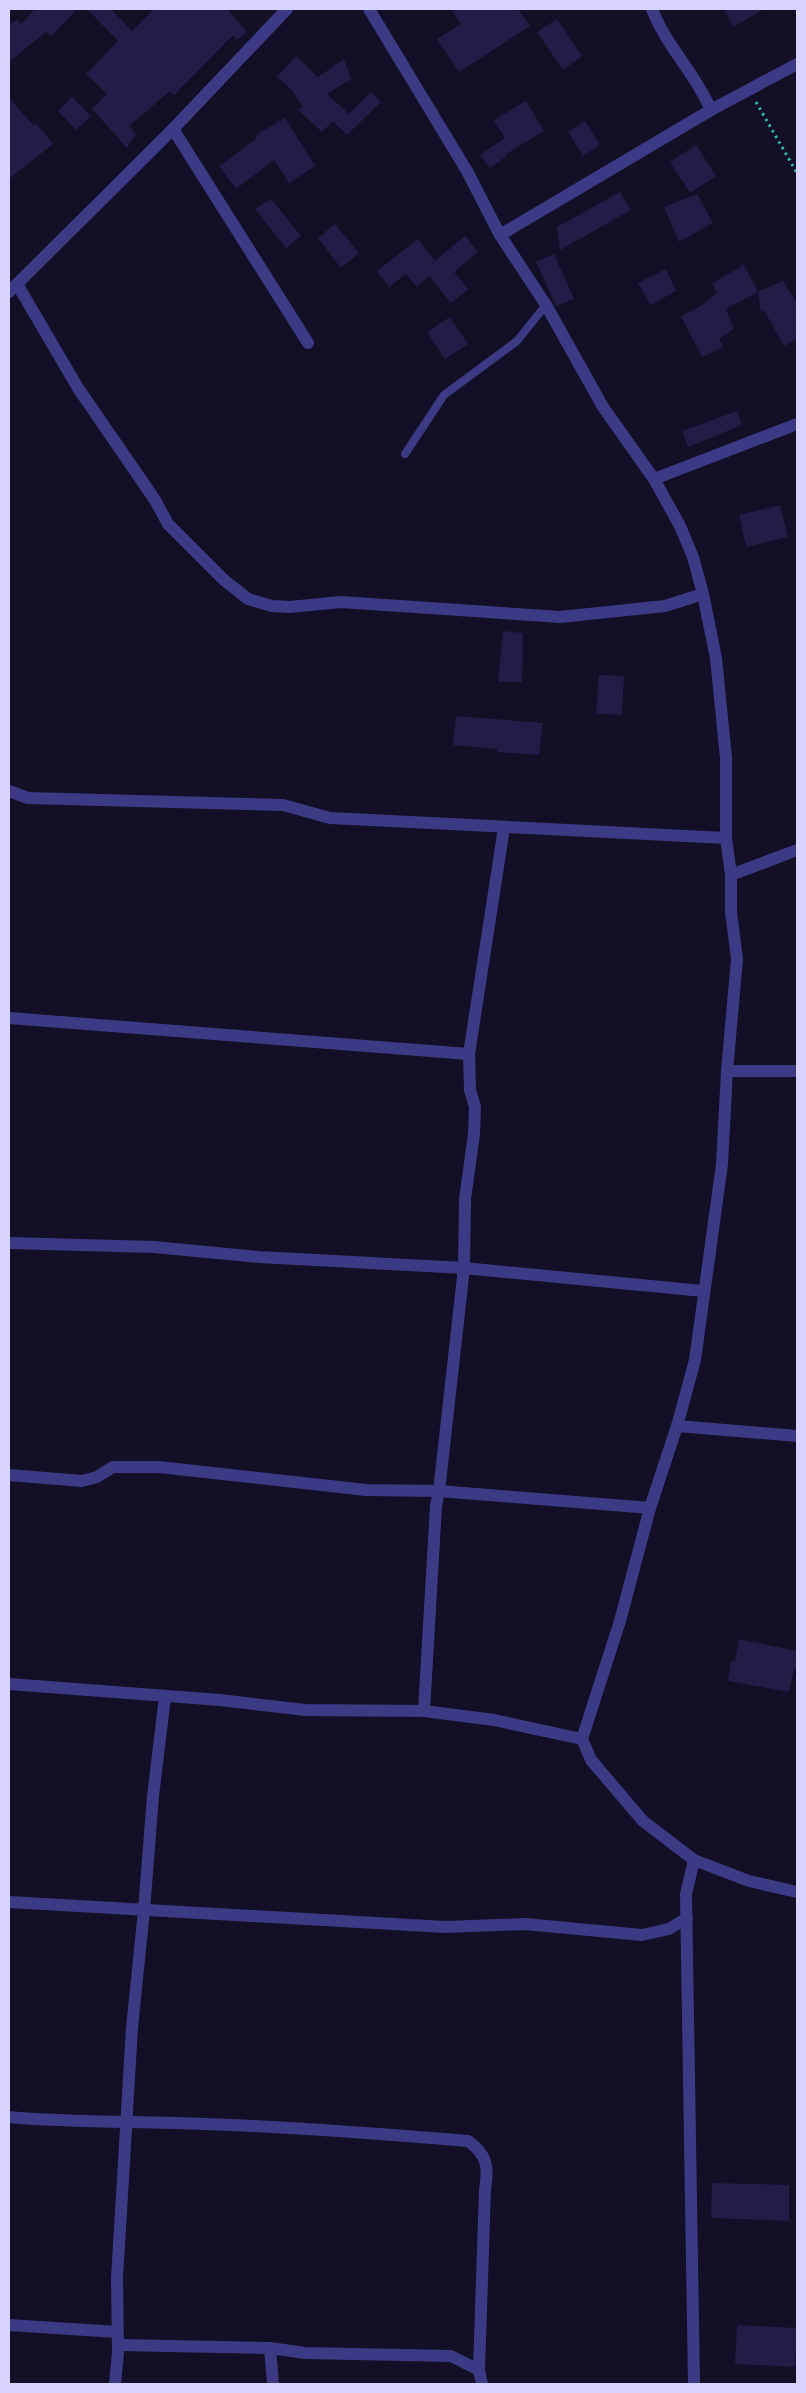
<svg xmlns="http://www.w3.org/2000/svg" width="806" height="2393" font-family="Ubuntu,sans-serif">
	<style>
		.building { fill: #241b47 }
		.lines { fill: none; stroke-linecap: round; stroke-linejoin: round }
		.path { stroke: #2fb8b0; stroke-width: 3; stroke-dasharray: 2.5 4; stroke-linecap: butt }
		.service { stroke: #3d3a85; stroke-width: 8 }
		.minor { stroke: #3d3a85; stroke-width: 12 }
	</style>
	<rect width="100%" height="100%" fill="#130f26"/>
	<!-- building -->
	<g class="building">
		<polygon points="35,9 77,9 51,36 46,32 9,62 9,26 17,19 21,24"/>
		<polygon points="87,9 111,9 132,31 154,9 227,9 247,32 237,40 233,35 174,95 170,91 129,126 136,134 127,148 92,109 107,94 86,74 118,41"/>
		<polygon points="451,9 518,9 530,26 459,72 437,39 461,24"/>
		<polygon points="724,9 764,9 733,27"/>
		<polygon points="557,19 582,56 563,70 537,32"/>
		<polygon points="296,56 318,77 344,59 351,79 327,94 349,114 371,92 381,102 347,135 333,121 322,132 298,110 303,107 291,89 277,77"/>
		<polygon points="72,97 91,116 76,130 58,111"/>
		<polygon points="9,98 33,125 36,123 53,144 9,179"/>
		<polygon points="526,101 544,131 506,154 507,156 490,168 480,155 505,138 494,120"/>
		<polygon points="285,118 315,166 289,183 274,160 236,189 219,166 257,138 256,135"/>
		<polygon points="585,121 600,145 583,156 568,132"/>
		<polygon points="696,145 716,176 690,193 670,162"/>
		<polygon points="620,192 631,210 560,250 557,227"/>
		<polygon points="697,194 713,223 679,242 664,207"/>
		<polygon points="271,199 301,236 286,248 255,209"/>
		<polygon points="335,224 359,253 341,268 318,238"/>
		<polygon points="465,236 478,252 454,272 468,289 451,303 429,276 417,287 406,274 389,287 377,271 418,239 435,261"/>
		<polygon points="554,254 574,299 556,306 536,262"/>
		<polygon points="744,265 758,292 726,309 734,329 719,339 723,347 702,357 681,316 702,305 717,293 712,283"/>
		<polygon points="666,269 676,291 651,305 638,283"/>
		<polygon points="783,281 797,303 797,339 784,346 764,310 761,312 758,292"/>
		<polygon points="450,317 468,344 445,359 427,332"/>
		<polygon points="737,411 742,425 688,447 682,431"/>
		<polygon points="780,505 788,537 746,547 739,515"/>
		<polygon points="503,631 523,633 522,682 498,682"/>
		<polygon points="599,675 624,676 622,715 596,714"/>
		<polygon points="456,716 543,723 539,755 497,752 497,749 453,745"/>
		<polygon points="739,1639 797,1651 797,1670 794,1669 789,1692 728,1681 731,1661 735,1662"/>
		<polygon points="712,2183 789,2185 789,2221 711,2218"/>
		<polygon points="737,2325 797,2328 795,2367 735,2364"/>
	</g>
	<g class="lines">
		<!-- path -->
		<polyline class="path" points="756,102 797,173"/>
		<!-- service -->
		<polyline class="service" points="405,454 444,395 517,341 546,305"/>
		<!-- minor -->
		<g class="minor">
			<polyline points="369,9 467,171 500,235 546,305 603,407 654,479 680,526 693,557 703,594 716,658 726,758 726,838 731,875 731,912 737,959 727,1071 722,1164 695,1360 677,1426 650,1508 620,1621 582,1739 591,1760 643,1821 694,1860 749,1881 797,1892"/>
			<path d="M652,9c14,37 44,65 59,101"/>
			<polyline points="173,129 308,343"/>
			<polyline points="500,235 711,110 797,64"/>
			<polyline points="17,284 78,388 155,500 168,524 224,580 248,599 272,606 290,607 341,602 560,617 665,606 703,594"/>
			<polyline points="9,292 173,129 287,9"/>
			<polyline points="654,479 797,424"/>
			<polyline points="9,791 28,798 283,805 330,818 726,838"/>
			<polyline points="731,875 797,850"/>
			<polyline points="9,1018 469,1054"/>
			<polyline points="727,1071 797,1071"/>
			<polyline points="9,1243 154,1247 259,1257 464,1268 703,1291"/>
			<polyline points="677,1426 797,1436"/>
			<polyline points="9,1475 82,1481 97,1477 113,1467 159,1467 366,1490 439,1491 650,1508"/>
			<polyline points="9,1684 220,1700 305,1710 424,1711 494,1720 582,1739"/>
			<polyline points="424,1711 436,1506 439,1491 464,1268 465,1199 474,1134 475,1107 470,1090 469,1054 504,828"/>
			<polyline points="9,1902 445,1927 525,1924 642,1935 669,1929 687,1918"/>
			<path d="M9,2117c65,6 131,4 197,7 88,3 175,10 262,17 19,13 21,27 17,48l-6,181 3,14"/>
			<polyline points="9,2325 117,2332"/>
			<polyline points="118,2345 270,2348 305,2353 451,2356 479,2370"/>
			<polyline points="270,2348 273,2384"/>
			<polyline points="115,2384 118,2353 117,2278 132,2028 144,1910 153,1796 165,1697"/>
			<polyline points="694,2384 686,1894 694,1860"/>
		</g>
	</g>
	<!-- border -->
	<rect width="806" height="2393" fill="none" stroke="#d9d4ff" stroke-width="20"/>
</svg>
